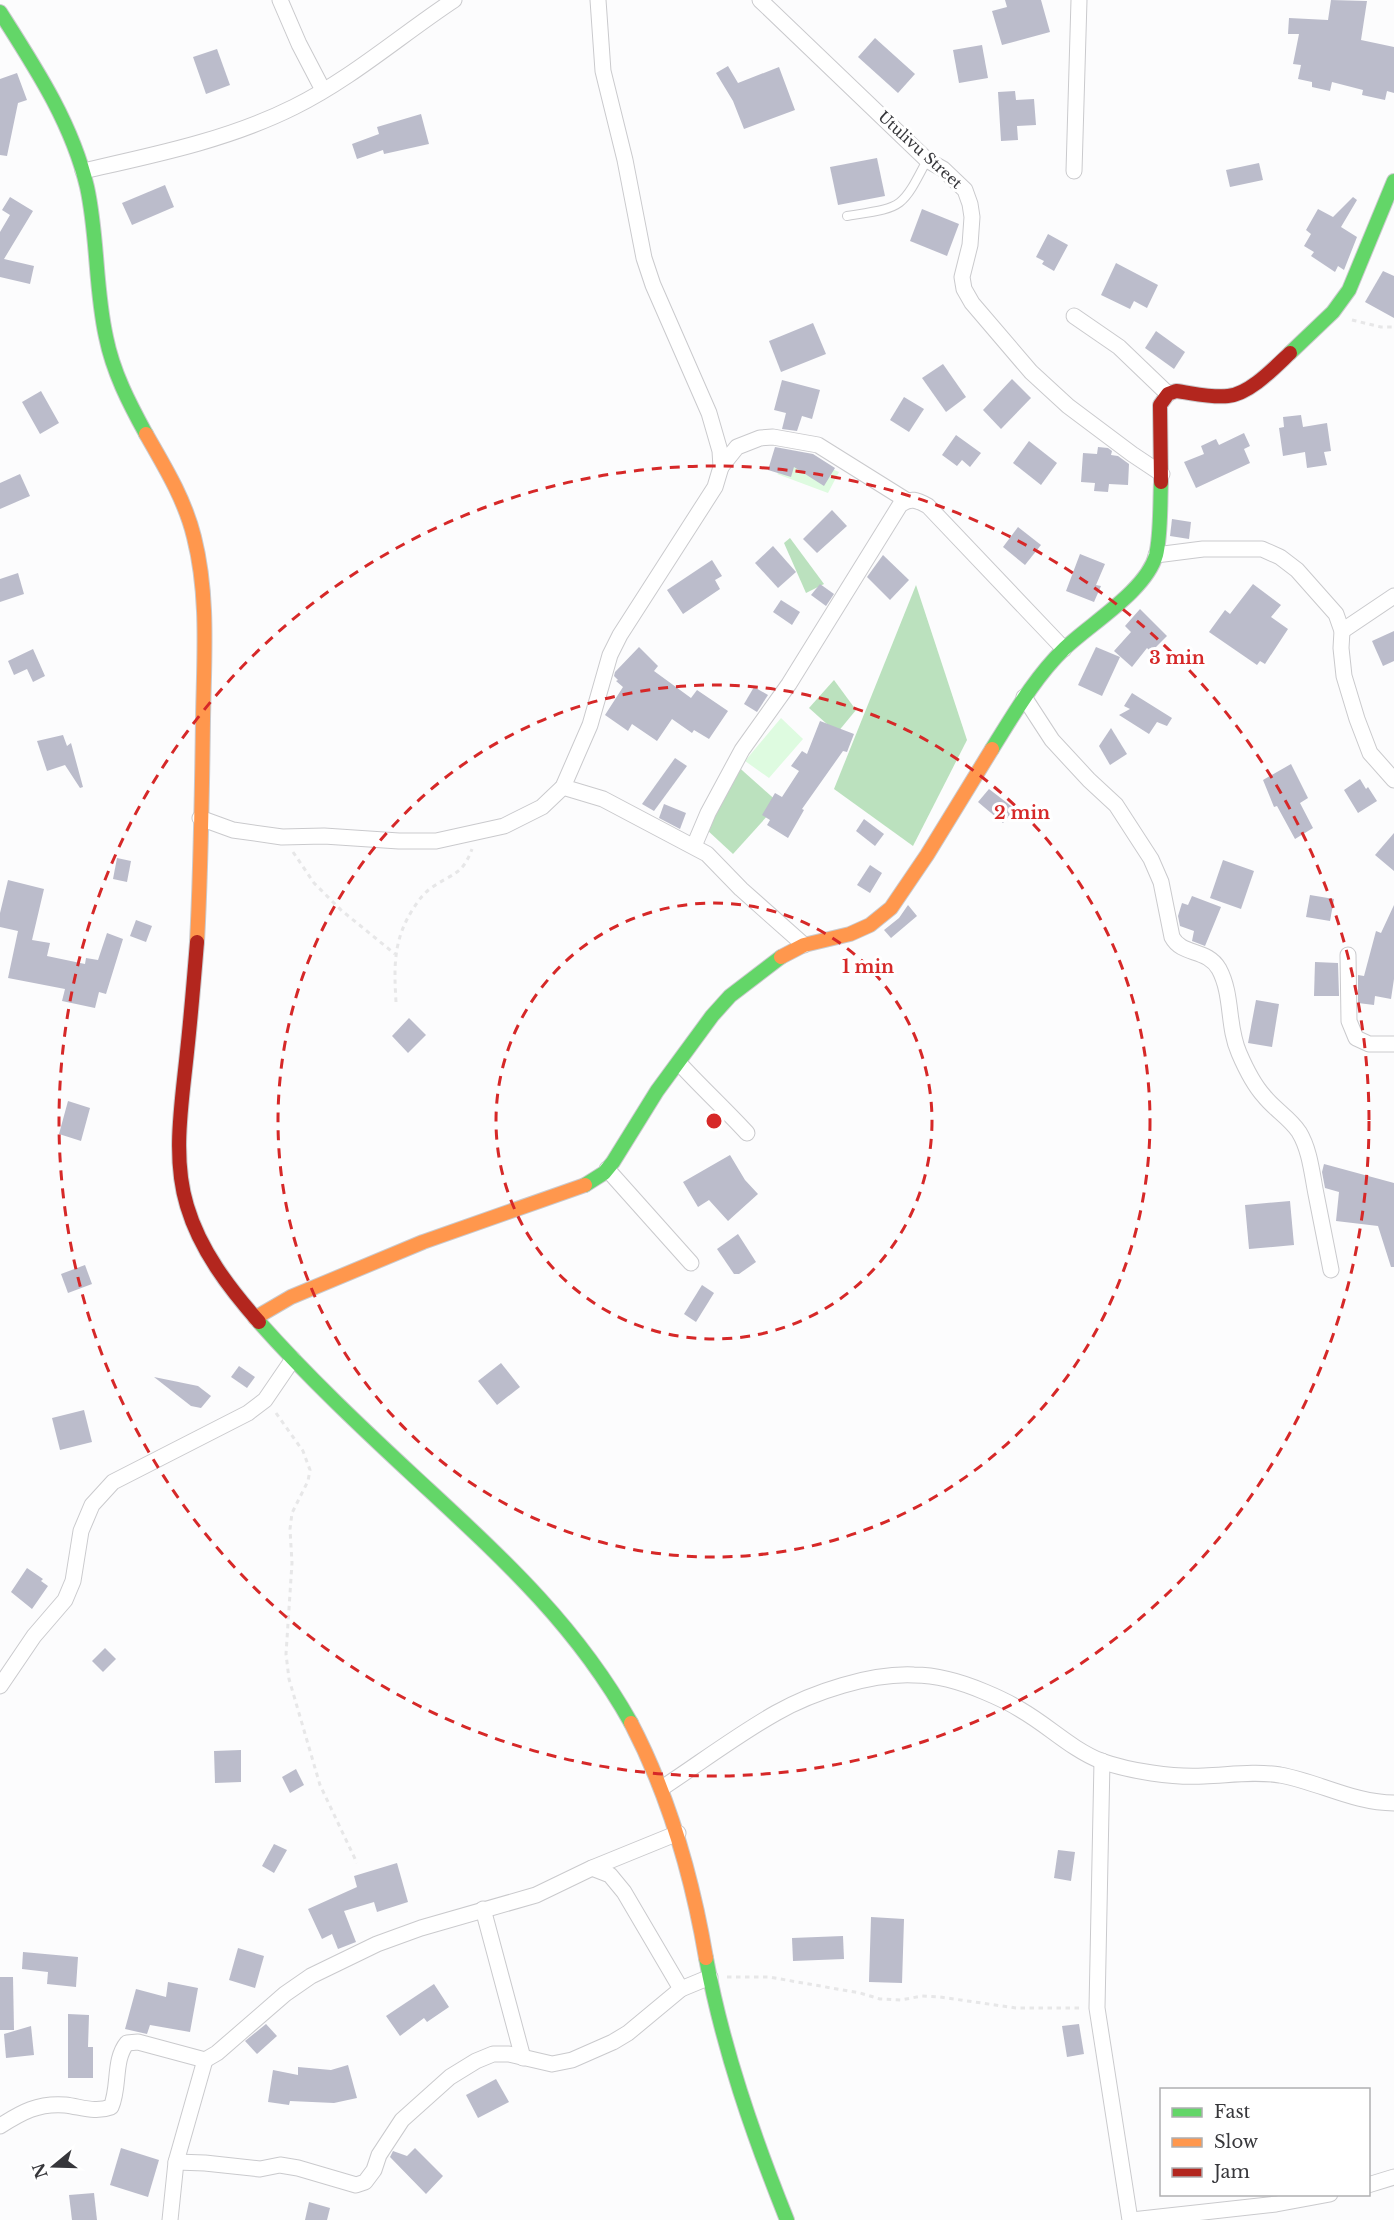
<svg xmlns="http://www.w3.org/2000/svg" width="1394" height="2220" font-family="'Libre Baskerville',serif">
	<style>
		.green { fill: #defbe0 }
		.forest { fill: #bbe1be }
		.building { fill: #bbbccb }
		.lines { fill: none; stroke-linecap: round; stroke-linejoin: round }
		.lane-casing { stroke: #cacacd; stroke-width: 10 }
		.street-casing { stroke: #cacacd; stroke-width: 17 }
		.fast-casing { stroke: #cacacd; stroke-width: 16 }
		.slow-casing { stroke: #cacacd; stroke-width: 16 }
		.jam-casing { stroke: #cacacd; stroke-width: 16 }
		.path { stroke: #e7e7e8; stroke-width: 3; stroke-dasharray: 4.5 4.5; stroke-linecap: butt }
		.lane { stroke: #fff; stroke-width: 8 }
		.street { stroke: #fff; stroke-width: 15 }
		.fast { stroke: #63d668; stroke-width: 14 }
		.slow { stroke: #ff974d; stroke-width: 14 }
		.jam { stroke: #b3261e; stroke-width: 14 }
		.ring { fill: none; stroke: #d62828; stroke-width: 3; stroke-dasharray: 10 8 }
		.labels { text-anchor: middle; stroke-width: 6; stroke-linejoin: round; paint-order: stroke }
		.street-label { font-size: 15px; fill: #37373b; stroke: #fff }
		.centre { fill: #d62828; stroke: #fff; stroke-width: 3 }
		.ring-label { font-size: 18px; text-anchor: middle; font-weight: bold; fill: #d62828; stroke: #fff; stroke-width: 6; stroke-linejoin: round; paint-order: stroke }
	</style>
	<rect width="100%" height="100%" fill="#fcfcfd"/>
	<!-- green -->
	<g class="green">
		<polygon points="802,456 839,472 828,493 777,474"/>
		<polygon points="781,718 803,739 769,778 745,761"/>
	</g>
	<!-- forest -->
	<g class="forest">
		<polygon points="790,538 824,584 806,593 784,543"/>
		<polygon points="916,585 967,740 913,846 834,789"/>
		<polygon points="834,680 856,710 837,733 809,708"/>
		<polygon points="734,763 779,803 733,854 706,829"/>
	</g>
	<!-- building -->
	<g class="building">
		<polygon points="1005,0 1041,0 1050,32 1002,45 992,11 1007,7"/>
		<polygon points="1331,0 1367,1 1361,40 1394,47 1394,93 1387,91 1385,100 1362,95 1363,90 1332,82 1330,91 1312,87 1312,82 1298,79 1301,65 1293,64 1299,34 1288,34 1289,18 1328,20"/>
		<polygon points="875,38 915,74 898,93 858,57"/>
		<polygon points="982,45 988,78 959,83 953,50"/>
		<polygon points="217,49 230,85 206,94 193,57"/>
		<polygon points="728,66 738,83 779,67 795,110 744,129 733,101 716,73"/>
		<polygon points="17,73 27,100 18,103 7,156 0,155 0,79"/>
		<polygon points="1015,91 1016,100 1034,99 1036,125 1017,126 1018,140 1001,141 998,92"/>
		<polygon points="421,114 429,144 384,154 383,150 357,159 352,144 379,134 377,127"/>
		<polygon points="877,158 885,196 838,205 830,167"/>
		<polygon points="1259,163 1263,180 1230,187 1226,170"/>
		<polygon points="165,185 174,207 132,225 122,203"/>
		<polygon points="10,197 33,211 4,259 34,266 30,284 0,277 0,232 10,215 2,210"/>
		<polygon points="1353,197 1357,200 1341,227 1357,237 1344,270 1338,266 1335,272 1311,256 1314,252 1304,246 1311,234 1306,230 1318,209 1333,217"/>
		<polygon points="922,209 959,224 947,256 910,241"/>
		<polygon points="1048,234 1068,245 1054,271 1042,264 1044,261 1036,257"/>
		<polygon points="1116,263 1158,285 1147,308 1134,301 1130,309 1101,295"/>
		<polygon points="1383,271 1394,276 1394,318 1365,302"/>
		<polygon points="813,323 826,354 781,372 769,341"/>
		<polygon points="1156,331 1185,352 1174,369 1145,348"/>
		<polygon points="943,364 966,397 946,412 922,378"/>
		<polygon points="1012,379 1031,398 1001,429 983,410"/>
		<polygon points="782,380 820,390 812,419 802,416 797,431 782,429 786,413 774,410"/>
		<polygon points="41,391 59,423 40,434 22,402"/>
		<polygon points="904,397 924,409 909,432 890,420"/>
		<polygon points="1301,415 1303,427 1327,423 1331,451 1324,452 1327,465 1307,468 1305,452 1283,456 1279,428 1284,427 1283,417"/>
		<polygon points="1244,433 1250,446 1244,449 1250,463 1196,488 1184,462 1204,454 1201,446 1216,439 1219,445"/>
		<polygon points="956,435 981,453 970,467 962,460 957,466 942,455"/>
		<polygon points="1029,441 1057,463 1041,485 1013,463"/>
		<polygon points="775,447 813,454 835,468 824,486 794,467 791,477 768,470"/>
		<polygon points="1098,447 1108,448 1112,451 1111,455 1118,456 1129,464 1128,485 1109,484 1108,492 1094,491 1095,483 1081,482 1083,453 1097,454"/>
		<polygon points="20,474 30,496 0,509 0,483"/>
		<polygon points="832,510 847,526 817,553 803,539"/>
		<polygon points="1172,519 1191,522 1189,539 1170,536"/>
		<polygon points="1018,527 1041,545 1025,565 1003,547"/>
		<polygon points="773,546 796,572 778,588 755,563"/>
		<polygon points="1080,554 1105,564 1096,585 1101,586 1094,602 1066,591"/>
		<polygon points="883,555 909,580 890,600 867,577"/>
		<polygon points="712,560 722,576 715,580 720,589 683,614 667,590"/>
		<polygon points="18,573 24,594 0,602 0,579"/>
		<polygon points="820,584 834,594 826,606 811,595"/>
		<polygon points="1253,584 1281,605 1271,617 1288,629 1265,664 1260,661 1257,665 1209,632 1225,610 1230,614"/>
		<polygon points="781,600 800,612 792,625 773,612"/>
		<polygon points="1140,609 1167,636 1151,652 1147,648 1132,667 1114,651 1131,632 1125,626"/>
		<polygon points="1394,631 1394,661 1383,666 1372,641"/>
		<polygon points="639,647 658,666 654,671 691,698 697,690 728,711 709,739 694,730 692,733 672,719 657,741 632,724 628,731 605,715 623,687 616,681 618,680 614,676 615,672"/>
		<polygon points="1096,647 1120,657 1102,696 1078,685"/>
		<polygon points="33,649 45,676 33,682 27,669 14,675 8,661"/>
		<polygon points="754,687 768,695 757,712 744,704"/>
		<polygon points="1132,693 1172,718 1167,726 1157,722 1149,734 1119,715 1130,709 1124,706"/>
		<polygon points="820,721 854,734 847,752 843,751 802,809 804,810 788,838 767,825 770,820 762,815 775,793 782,797 799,771 791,766 802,751 807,754"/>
		<polygon points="1111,728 1127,754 1110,765 1099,746"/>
		<polygon points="63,735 67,746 71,743 83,787 80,788 65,765 47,771 37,741"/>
		<polygon points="675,758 687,766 654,811 642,804"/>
		<polygon points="1291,764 1308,798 1300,803 1313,828 1295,839 1277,806 1274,807 1263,780"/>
		<polygon points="1360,779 1366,789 1368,787 1377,801 1358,813 1344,790"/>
		<polygon points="989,789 1015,809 1003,823 978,802"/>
		<polygon points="664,804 686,813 680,829 659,818"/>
		<polygon points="864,819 884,834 875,846 856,831"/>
		<polygon points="1394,833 1394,871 1375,855"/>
		<polygon points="117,858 131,861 127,882 113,879"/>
		<polygon points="1223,860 1254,871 1241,909 1210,898"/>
		<polygon points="870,865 882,873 870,893 857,885"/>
		<polygon points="8,880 44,889 32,940 50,943 47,956 85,964 86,958 98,960 107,933 123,939 106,994 99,992 95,1008 62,1001 65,989 8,978 18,931 0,927 0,913"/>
		<polygon points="1310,895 1334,899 1330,921 1306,917"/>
		<polygon points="1192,896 1221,907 1205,946 1192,941 1194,931 1180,926 1178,916 1182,903 1188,905"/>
		<polygon points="908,905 917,916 891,938 884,930 899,918"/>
		<polygon points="1394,905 1394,979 1391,999 1375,996 1374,1005 1358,1003 1358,975 1364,976 1376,931 1381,933"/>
		<polygon points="136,920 152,926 146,942 130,936"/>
		<polygon points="1315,962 1338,963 1339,996 1314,996"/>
		<polygon points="1256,1000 1279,1004 1272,1047 1248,1043"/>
		<polygon points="409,1018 426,1035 408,1053 392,1036"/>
		<polygon points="68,1101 90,1108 81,1141 59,1134"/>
		<polygon points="730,1155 745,1180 758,1194 728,1221 709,1200 698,1207 683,1182"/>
		<polygon points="1324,1164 1394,1183 1394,1267 1391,1267 1378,1226 1336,1221 1339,1192 1325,1188 1322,1172"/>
		<polygon points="1290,1201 1294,1245 1249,1249 1245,1205"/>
		<polygon points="738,1234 756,1262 739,1274 734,1274 717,1249"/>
		<polygon points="85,1265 92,1284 68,1293 61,1274"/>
		<polygon points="702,1285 714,1293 696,1322 684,1314"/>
		<polygon points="501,1363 520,1387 497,1405 478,1381"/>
		<polygon points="239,1366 255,1377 247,1388 231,1377"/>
		<polygon points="154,1377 198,1386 211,1396 201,1408 191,1406"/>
		<polygon points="84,1410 92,1442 60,1450 52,1418"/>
		<polygon points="27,1568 43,1579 41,1581 48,1586 32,1609 11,1592"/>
		<polygon points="105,1648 116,1659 103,1672 92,1661"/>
		<polygon points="241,1750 241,1782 215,1783 214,1751"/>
		<polygon points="296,1769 304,1785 290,1793 282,1777"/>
		<polygon points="274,1844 287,1850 274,1873 262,1866"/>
		<polygon points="1058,1850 1075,1852 1071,1881 1054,1878"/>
		<polygon points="397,1863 408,1902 377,1912 374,1902 344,1911 356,1942 338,1949 332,1934 322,1939 308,1909 357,1887 354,1876"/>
		<polygon points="871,1917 904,1919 902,1983 869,1982"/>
		<polygon points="843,1936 844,1959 793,1961 792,1938"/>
		<polygon points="238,1948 264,1956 255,1988 229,1980"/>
		<polygon points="23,1952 78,1957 76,1987 47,1984 48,1972 22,1969"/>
		<polygon points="0,1977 13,1977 14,2030 0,2030"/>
		<polygon points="168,1982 198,1988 190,2032 150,2025 147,2034 125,2029 136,1989 166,1997"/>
		<polygon points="434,1984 449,2007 427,2022 424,2018 400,2036 386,2016"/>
		<polygon points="68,2014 89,2015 88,2047 93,2047 93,2078 68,2078"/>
		<polygon points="266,2024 277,2036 257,2054 245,2041"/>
		<polygon points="1079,2024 1084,2054 1067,2057 1062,2026"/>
		<polygon points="31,2026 34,2055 6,2058 4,2034"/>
		<polygon points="348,2065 357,2098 334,2103 290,2101 289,2105 268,2102 273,2070 298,2075 298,2067 331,2070"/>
		<polygon points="496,2079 509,2102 478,2118 466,2095"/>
		<polygon points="121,2148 159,2160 148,2197 110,2185"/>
		<polygon points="415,2148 443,2176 426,2194 390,2157 393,2151 407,2156"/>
		<polygon points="94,2193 97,2220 72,2220 69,2195"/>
		<polygon points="309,2202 330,2208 327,2220 305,2220"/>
	</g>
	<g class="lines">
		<defs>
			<path id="lane" d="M847,216c56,-9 54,-6 80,-56"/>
			<g id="street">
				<polyline points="280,0 299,44 323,90"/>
				<polyline points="760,0 927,160 943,169 965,190 970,204 972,217 970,245 962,277 964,289 972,303 1031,372 1068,406 1132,454 1162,474"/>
				<path d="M83,171c71,-16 145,-31 211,-64 57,-28 107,-72 160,-107"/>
				<polyline points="1074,171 1079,0"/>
				<polyline points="1074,316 1119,347 1168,394"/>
				<polyline points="721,467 737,447 760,438 773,437 818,445 906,500"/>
				<polyline points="1156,555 1203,549 1262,549 1280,557 1297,570 1336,614 1342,631 1341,648 1344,676 1357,719 1370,753 1394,780"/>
				<polyline points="1342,631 1394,596"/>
				<path d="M1024,697l28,43 37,40 27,25 35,54 10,23 11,55c10,19 35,11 47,32 14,26 8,57 20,84 6,14 15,32 25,43 10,13 26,22 35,36 11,18 13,42 17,62 5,25 10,51 15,76"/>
				<polyline points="563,787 603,799 707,854 741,889 804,945"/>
				<polyline points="200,818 233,830 282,837 324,836 399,841 436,841 504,826 542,807 563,787 590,725 610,655 620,635 715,487 721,467 720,451 709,413 653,285 644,258 625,160 603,71 598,0"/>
				<path d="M694,846l14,-33 34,-63 47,-66 111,-179c11,-8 17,-5 28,1l136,143"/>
				<polyline points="1348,955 1349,1021 1356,1038 1369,1044 1394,1044"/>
				<path d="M679,1063c22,24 46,46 68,70"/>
				<polyline points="607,1169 691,1263"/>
				<polyline points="0,1686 34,1636 65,1600 73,1581 81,1531 92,1505 113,1482 248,1413 265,1400 293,1359"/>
				<polyline points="1102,1761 1097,2008 1130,2220"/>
				<path d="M662,1788c38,-25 75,-53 114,-75 37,-21 95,-40 138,-38 23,0 50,8 71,17 12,5 25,11 36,18 28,16 50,39 80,51 28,10 73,17 103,15 26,-1 50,-5 76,-1 39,7 74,28 114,28"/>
				<polyline points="592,1868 610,1875 624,1892 681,1989"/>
				<polyline points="483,1909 523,2058"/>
				<path d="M0,2126c22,-14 38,-23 65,-21 17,2 30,8 46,2 9,-20 2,-47 16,-64l11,-1 67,18 12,-7 68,-59 26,-18 66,-32 44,-16 115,-33 56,-27 86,-35"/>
				<polyline points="176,2162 205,2163 260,2169 280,2165 298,2168 356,2185 365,2182 374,2170 379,2155 402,2120 450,2077 476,2061 493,2054 509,2054 552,2064 572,2060 613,2042 628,2033 681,1989 710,1977"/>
				<polyline points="1368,2185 1394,2177"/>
				<polyline points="170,2220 176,2162 205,2060"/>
				<polyline points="1132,2220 1276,2204 1330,2194"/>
			</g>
			<g id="fast">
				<path d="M0,12c35,55 72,111 87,175 11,50 8,101 19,150 7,35 23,66 40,97"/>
				<polyline points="1290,353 1333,312 1349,290 1394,181"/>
				<path d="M992,749c22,-35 43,-72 72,-100 27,-26 82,-58 92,-94 5,-20 4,-52 5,-73"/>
				<polyline points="585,1185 604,1173 613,1162 657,1091 712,1016 730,996 781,957"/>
				<path d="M259,1322c49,55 103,106 158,157 83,77 158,144 214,244"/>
				<path d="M706,1958c17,91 47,177 81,262"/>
			</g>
			<g id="slow">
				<path d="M146,434c19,33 39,66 48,103 15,59 10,121 9,182 -1,74 -2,149 -6,223"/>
				<polyline points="781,957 804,945 850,934 870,925 891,908 927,855 992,749"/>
				<polyline points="255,1318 291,1297 423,1242 585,1185"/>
				<path d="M631,1723c39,75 61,153 75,235"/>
			</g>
			<g id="jam">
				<path d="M1161,482l-1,-77 8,-11 8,-3c16,2 36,7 52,5 22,-2 47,-29 62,-43"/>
				<path d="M197,942c-3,37 -6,73 -10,110 -5,50 -15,105 0,154 13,44 42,82 72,116"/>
			</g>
		</defs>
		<!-- lane casing -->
		<use href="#lane" class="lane-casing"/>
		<!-- street casing -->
		<use href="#street" class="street-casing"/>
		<!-- fast casing -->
		<use href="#fast" class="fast-casing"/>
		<!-- slow casing -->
		<use href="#slow" class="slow-casing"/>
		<!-- jam casing -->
		<use href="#jam" class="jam-casing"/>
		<!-- path -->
		<g class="path">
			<polyline points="1352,320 1381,327 1394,327"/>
			<polyline points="293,852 314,883 341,910 395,954"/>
			<path d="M396,1002c-2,-35 -3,-62 17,-93 5,-8 10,-15 18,-21 21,-15 31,-12 41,-39"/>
			<polyline points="276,1413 303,1451 310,1470 308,1481 292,1513 290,1529 292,1563 286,1654 289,1679 320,1785 357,1863"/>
			<polyline points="727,1977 769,1977 860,1993 880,1999 901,2000 922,1996 940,1997 1016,2008 1080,2008"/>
		</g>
		<!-- lane -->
		<use href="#lane" class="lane"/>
		<!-- street -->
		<use href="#street" class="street"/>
		<!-- fast -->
		<use href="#fast" class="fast"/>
		<!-- slow -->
		<use href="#slow" class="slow"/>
		<!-- jam -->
		<use href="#jam" class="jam"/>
	</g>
	<!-- distance rings -->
	<g class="ring">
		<circle cx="714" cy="1121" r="218"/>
		<circle cx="714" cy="1121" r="436"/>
		<circle cx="714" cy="1121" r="655"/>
	</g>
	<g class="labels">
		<!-- street labels -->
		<g class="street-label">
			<text transform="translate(920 150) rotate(42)" y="5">Utulivu Street</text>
		</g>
	</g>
	<circle cx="714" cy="1121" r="9" class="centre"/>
	<g class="ring-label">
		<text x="1177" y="664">3 min</text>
		<text x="1022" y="819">2 min</text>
		<text x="868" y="973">1 min</text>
	</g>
	<!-- legend -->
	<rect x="1160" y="2088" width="210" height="108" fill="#ffffff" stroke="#afafb1" stroke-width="1.5"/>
	<rect x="1172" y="2108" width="30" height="9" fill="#63d668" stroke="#afafb1" stroke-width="1.5"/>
	<text x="1214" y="2118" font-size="18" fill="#37373b">Fast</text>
	<rect x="1172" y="2138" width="30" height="9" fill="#ff974d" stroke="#afafb1" stroke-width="1.5"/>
	<text x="1214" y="2148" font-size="18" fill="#37373b">Slow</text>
	<rect x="1172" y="2168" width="30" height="9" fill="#b3261e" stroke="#afafb1" stroke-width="1.5"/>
	<text x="1214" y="2178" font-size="18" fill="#37373b">Jam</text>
	<!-- north arrow -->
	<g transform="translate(54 2166) rotate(251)" stroke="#ffffff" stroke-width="4.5" paint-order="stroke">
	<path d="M0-4.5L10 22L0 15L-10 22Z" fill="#37373b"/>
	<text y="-9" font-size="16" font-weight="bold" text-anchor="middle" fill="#37373b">N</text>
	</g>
</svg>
